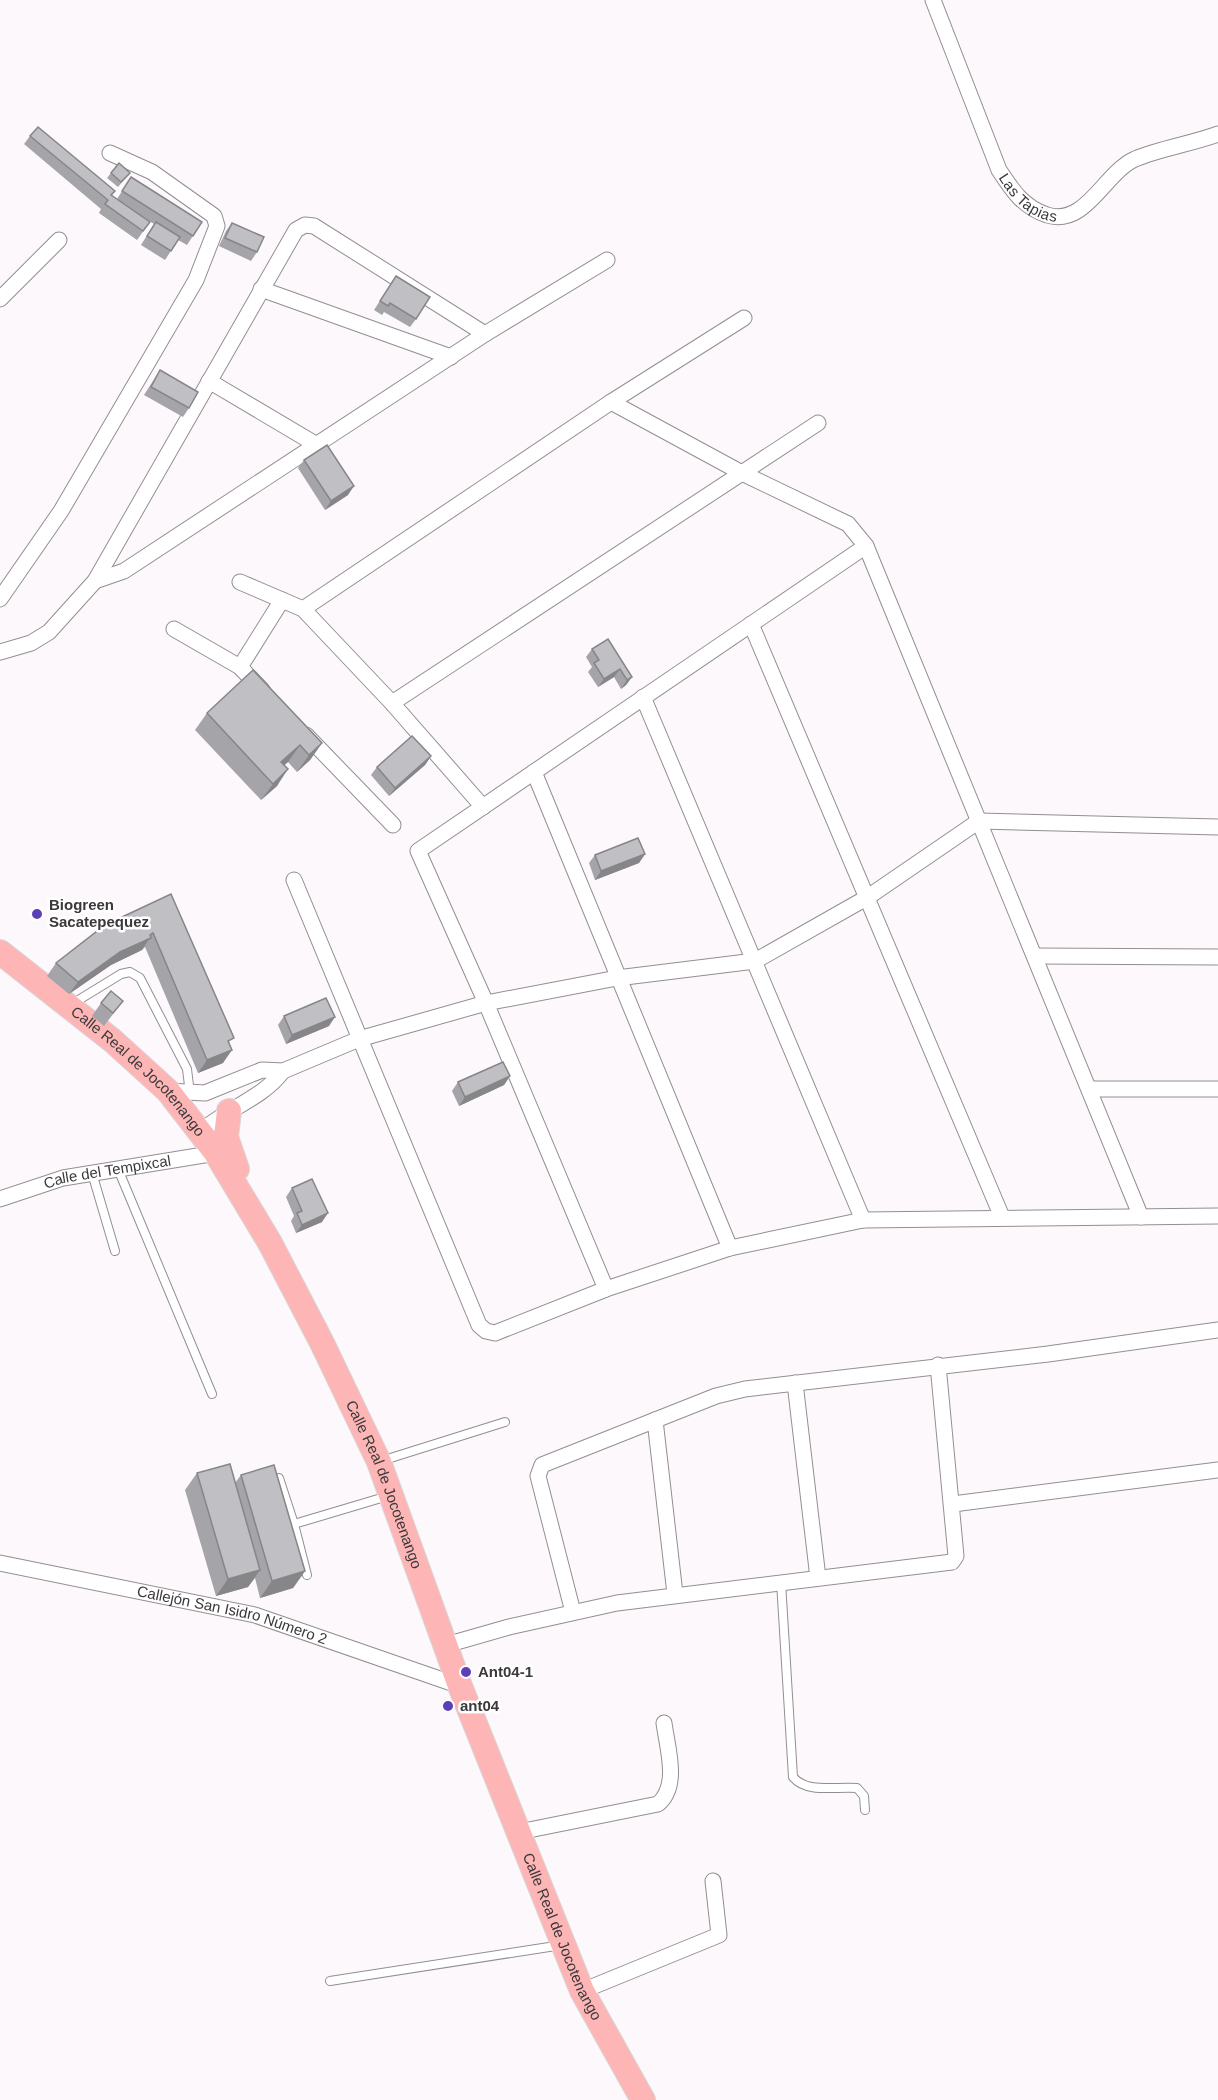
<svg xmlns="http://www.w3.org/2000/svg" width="1218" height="2100" font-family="Arial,sans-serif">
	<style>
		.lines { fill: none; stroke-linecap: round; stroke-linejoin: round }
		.service-casing { stroke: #938e92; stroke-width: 10 }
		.minor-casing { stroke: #938e92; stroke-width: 17 }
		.primary-casing { stroke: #d8d7d8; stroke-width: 26 }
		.service { stroke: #fff; stroke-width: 8 }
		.minor { stroke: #fff; stroke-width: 15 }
		.primary { stroke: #fdb6b5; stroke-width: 24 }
		.wall { fill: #a4a4a9 }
		.shaded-wall { fill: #868689 }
		.building { fill: #bfbfc4; stroke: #868689; stroke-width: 1.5 }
		.poi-dot { fill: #5d3fb8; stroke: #fff; stroke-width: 2 }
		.labels { text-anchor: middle; stroke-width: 5; stroke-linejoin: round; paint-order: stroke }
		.street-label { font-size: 15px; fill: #3b393b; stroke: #fff }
		.poi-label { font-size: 15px; font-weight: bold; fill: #3b393b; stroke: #fff; text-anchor: start }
	</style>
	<rect width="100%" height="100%" fill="#fdf8fc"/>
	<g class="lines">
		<defs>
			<g id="service">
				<polyline points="72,1004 121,974 130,972 140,978 187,1069 190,1094"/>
				<polyline points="118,1169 212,1394"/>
				<polyline points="92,1173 115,1251"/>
				<polyline points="381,1461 505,1422"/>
				<polyline points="279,1478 294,1524 388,1496"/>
				<polyline points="294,1524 307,1575"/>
				<path d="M781,1582l12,195c14,17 44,9 64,11l7,8 1,14"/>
				<polyline points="330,1981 562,1945"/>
			</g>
			<g id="minor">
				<path id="s1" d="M933,0l66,170c13,20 24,37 48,45 39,12 57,-42 88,-56 26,-11 56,-15 83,-25"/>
				<polyline points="261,289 451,357"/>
				<polyline points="0,299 59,240"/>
				<polyline points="209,381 317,445"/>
				<polyline points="611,402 742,473 848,524 866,546 1141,1217"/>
				<polyline points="95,581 124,571 485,334 607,260"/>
				<polyline points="240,582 303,609 392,703 483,807"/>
				<polyline points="0,599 61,511 196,280 217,226 214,216 152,172 110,153"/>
				<polyline points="303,609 611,402 744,318"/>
				<polyline points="751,624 1002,1217"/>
				<polyline points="174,629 240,667 262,690"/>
				<polyline points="0,652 31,643 49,632 95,581 296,230 305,225 314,226 485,334"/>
				<polyline points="240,667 282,600"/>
				<polyline points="643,697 863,1220"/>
				<polyline points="392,703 818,423"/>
				<polyline points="306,735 393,825"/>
				<polyline points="534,772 730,1248"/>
				<polyline points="294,880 479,1325 486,1331 495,1333 606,1289 730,1248 863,1220 1218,1216"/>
				<polyline points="1035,956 1218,957"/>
				<polyline points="1089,1089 1218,1089"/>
				<polyline points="168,1091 205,1093 262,1070 283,1071 359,1039 486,1003 617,978 755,961 868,897 979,821 1218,827"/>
				<path d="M200,1132c26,-23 62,-33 83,-61"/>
				<path id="s2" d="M0,1199l63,-21 153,-25"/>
				<polyline points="606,1289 486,1003 418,851 866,546"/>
				<polyline points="795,1383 818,1578"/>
				<polyline points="655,1420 675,1594"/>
				<polyline points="953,1504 1218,1470"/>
				<path id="s3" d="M0,1563l255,52 205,71"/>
				<polyline points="573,1612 538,1476 542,1465 716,1396 745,1389 1048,1354 1218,1330"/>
				<polyline points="446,1645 509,1627 617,1603 952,1562 956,1556 938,1365"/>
				<path d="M519,1832l139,-28c22,-18 9,-57 6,-81"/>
				<polyline points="582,1991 719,1935 713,1881"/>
			</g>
			<g id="primary">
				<path id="s4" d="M0,952l113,89 55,50 48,62 54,90 52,100 57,119 81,224 122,305 61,109"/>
				<polyline points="229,1111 226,1137 237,1169"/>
			</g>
		</defs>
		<!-- service casing -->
		<use href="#service" class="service-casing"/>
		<!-- minor casing -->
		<use href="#minor" class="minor-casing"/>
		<!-- primary casing -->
		<use href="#primary" class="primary-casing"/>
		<!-- service -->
		<use href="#service" class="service"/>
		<!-- minor -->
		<use href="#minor" class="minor"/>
		<!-- primary -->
		<use href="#primary" class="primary"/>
	</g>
	<!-- wall -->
	<g class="wall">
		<polygon points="30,136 115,191 112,195 117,199 131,177 202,222 187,245 178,240 165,260 141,245 154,224 137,213 150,222 137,240 99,213 101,209 24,144"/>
		<polygon points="111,173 130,173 118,187 107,178"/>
		<polygon points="232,223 257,252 251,261 219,246 226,231"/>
		<polygon points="396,276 416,319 410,327 384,312 382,315 374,310"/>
		<polygon points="160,370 189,408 183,417 144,395"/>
		<polygon points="304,460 348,495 325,510 298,468"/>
		<polygon points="592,649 632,677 626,685 621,689 614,677 598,687 588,672 592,667 586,657"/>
		<polygon points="207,713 322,743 310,760 297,772 288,762 284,765 277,786 261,800 195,730"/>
		<polygon points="431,756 425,765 389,796 371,775 377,767"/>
		<polygon points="645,854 639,863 595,880 589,863 595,855"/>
		<polygon points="171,894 230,1044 223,1063 198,1073 145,947 142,950 111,965 69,994 47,976 56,963"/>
		<polygon points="123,1001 104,1026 92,1016 101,1003"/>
		<polygon points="284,1016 329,1026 286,1044 278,1025"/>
		<polygon points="510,1076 504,1085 459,1106 452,1091 458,1082"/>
		<polygon points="292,1188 322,1222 296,1233 291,1221 294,1216 286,1197"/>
		<polygon points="197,1473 235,1483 241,1475 305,1571 293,1588 260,1598 255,1578 248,1587 216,1596 185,1490"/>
	</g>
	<!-- shaded-wall -->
	<g class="shaded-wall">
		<polygon points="354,486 348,495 325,510 331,501"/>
		<polygon points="620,669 614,677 598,687 604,679"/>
		<polygon points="632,677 626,685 621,689 627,680"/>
		<polygon points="322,743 310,760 297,772 309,755"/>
		<polygon points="300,745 288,762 269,779 281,762"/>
		<polygon points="431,756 425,765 389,796 395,788"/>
		<polygon points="288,769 277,786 261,800 273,784"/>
		<polygon points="645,854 639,863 595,880 601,871"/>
		<polygon points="153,933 142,950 111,965 69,994 78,982 120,952"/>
		<polygon points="335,1017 329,1026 286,1044 292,1035"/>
		<polygon points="232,1050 223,1063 198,1073 207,1060"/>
		<polygon points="510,1076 504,1085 459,1106 465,1097"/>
		<polygon points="328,1213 322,1222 296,1233 302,1225"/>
		<polygon points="260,1570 248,1587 216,1596 228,1579"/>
		<polygon points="305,1571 293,1588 260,1598 272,1581"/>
	</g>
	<!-- building -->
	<g class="building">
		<polygon points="38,127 115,191 111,195 150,222 143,231 105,204 108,200 30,136"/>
		<polygon points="119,163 130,173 121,182 111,173"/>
		<polygon points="131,177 202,222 193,236 122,191"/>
		<polygon points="156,222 180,237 171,251 147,236"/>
		<polygon points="232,223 264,237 257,252 225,238"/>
		<polygon points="396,276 430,297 416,319 390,303 388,306 380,301"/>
		<polygon points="160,370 198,392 189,408 151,387"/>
		<polygon points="327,445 354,486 331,501 304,460"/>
		<polygon points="608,639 632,677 627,680 620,669 604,679 594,663 599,660 592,649"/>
		<polygon points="253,670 322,743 309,755 300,745 281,762 288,769 273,784 207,713"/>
		<polygon points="412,736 431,756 395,788 377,767"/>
		<polygon points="638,838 645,854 601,871 595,855"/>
		<polygon points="171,894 234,1038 228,1041 232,1050 207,1060 153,933 150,935 151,938 120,952 78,982 56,963 105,925"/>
		<polygon points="111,991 123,1001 113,1013 101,1003"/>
		<polygon points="326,998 335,1017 292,1035 284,1016"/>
		<polygon points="503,1062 510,1076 465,1097 458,1082"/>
		<polygon points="312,1179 328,1213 302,1225 297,1213 302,1211 292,1188"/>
		<polygon points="230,1464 260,1570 228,1579 197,1473"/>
		<polygon points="274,1465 305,1571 272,1581 241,1475"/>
	</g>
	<!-- markers -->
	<g class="poi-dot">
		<circle cx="37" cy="914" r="6"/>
		<circle cx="466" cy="1672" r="6"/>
		<circle cx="448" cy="1706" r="6"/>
	</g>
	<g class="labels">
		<!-- street labels -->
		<g class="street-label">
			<text dy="5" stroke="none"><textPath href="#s1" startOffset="224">Las Tapias</textPath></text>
			<text dy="5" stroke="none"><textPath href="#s4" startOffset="183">Calle Real de Jocotenango</textPath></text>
			<text dy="5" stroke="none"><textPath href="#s2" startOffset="111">Calle del Tempixcal</textPath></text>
			<text dy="5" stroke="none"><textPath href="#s4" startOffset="669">Calle Real de Jocotenango</textPath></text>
			<text dy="5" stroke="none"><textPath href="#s3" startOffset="238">Callejón San Isidro Número 2</textPath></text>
			<text dy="5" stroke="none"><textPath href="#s4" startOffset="1155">Calle Real de Jocotenango</textPath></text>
		</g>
		<!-- poi labels -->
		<g class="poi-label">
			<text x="49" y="910">Biogreen<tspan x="49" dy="17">Sacatepequez</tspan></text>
			<text x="478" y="1677">Ant04-1</text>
			<text x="460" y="1711">ant04</text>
		</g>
	</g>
</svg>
